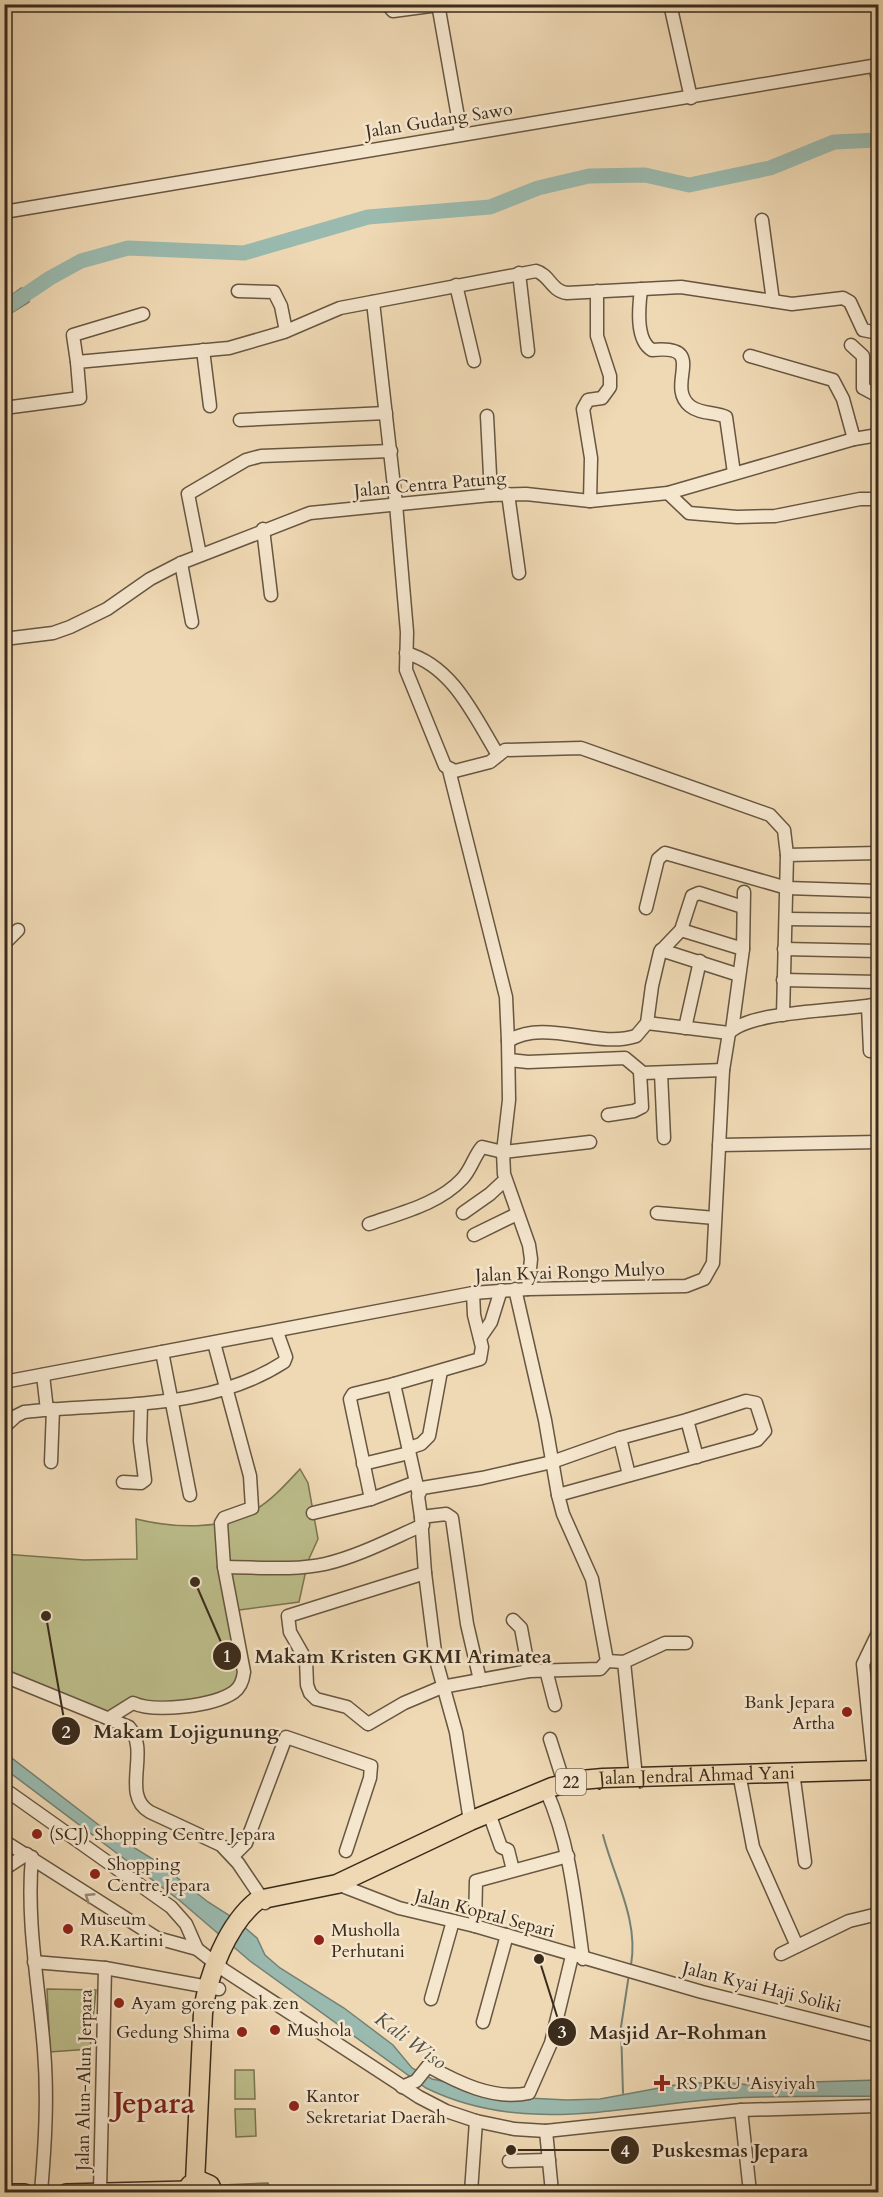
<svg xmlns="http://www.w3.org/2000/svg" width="883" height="2197" font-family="Cardo,serif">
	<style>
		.green { fill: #bcbe8b; stroke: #7b7453; stroke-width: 1.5 }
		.water { fill: #9abaaf; stroke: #748174; stroke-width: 1.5 }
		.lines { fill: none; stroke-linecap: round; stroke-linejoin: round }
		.stream { stroke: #748174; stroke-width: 2 }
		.river { stroke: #9abaaf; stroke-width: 15 }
		.minor-casing { stroke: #675641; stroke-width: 15 }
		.major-casing { stroke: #3a2b1b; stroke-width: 18 }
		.highway-casing { stroke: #3a2b1b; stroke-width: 21 }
		.minor { stroke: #f5e6ce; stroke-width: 12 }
		.major { stroke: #efd9b4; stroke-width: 15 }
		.highway { stroke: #efd9b4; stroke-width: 18 }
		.oneway { stroke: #988874 }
		.poi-dot { fill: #8f2418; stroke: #f5e6ce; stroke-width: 2 }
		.labels { text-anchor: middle; stroke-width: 5; stroke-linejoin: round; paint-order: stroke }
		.shield { fill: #f5e6ce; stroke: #726351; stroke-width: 1.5 }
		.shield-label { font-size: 16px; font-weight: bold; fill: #3a2b1b }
		.street-label { font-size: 18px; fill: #3a2b1b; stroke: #f5e6ce }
		.poi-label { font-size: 18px; fill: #3a2b1b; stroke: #f5e6ce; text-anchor: start }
		.water-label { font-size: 20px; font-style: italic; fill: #524f40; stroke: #f5e6ce }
		.town-label { font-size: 30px; font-weight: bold; fill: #7a1f14; stroke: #f5e6ce }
		.leader { fill: none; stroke: #3a2b1b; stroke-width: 2 }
		.callout-dot { fill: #3a2b1b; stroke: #f5e6ce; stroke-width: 2 }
		.mark-label { font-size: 18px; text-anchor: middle; font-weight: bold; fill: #fff }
		.callout-label { font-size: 20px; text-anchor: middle; font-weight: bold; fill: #3a2b1b; stroke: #f5e6ce; stroke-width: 5; stroke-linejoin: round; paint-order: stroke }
	</style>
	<rect width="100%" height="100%" fill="#efd9b4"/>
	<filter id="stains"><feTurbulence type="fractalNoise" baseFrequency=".00333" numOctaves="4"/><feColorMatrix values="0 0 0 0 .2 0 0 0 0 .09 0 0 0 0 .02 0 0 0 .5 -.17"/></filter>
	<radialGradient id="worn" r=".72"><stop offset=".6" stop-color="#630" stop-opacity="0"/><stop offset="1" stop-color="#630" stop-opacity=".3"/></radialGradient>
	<!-- green -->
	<g class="green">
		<path d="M300,1469l8,14 10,56 -10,22 -9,41 -67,9 11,61 -7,18 -60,17 -44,-4 -23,13 -104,-45 -1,-117 80,6 53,-1 -1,-40c37,9 86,12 119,-9 18,-11 31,-26 45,-41z"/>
		<polygon points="47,1989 96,1990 90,2049 50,2052"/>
		<polygon points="235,2070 254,2070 255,2099 235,2099"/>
		<polygon points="235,2109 255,2109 256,2136 236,2137"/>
		<polygon points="268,2183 272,2192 223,2192 222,2185"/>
	</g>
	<!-- water -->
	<g class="water">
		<polygon points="21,288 31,291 29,302 5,317 5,300"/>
		<path d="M4,1752l100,77 52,32 52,41 27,17 22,19 8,17 15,13 64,40 49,37 19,23 20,11 96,19 39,2 33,-1 86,-16h44l32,3 15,-3 101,-3v16c-60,1 -122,-1 -182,5 -92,10 -183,30 -270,-13l-176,-127 -71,-61 -174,-131z"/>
	</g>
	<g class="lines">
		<!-- stream -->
		<g class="stream">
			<path d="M603,1835c11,43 36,85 28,130"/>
			<polyline points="623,2093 621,2027 629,1974"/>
		</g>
		<!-- river -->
		<polyline class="river" points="4,309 50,278 81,261 128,248 244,253 368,217 490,207 538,188 589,176 645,175 689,185 770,168 834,142 878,140"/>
		<defs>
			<g id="minor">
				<polyline points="387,4 393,11 438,5"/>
				<polyline points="438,4 461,134"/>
				<polyline points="670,4 691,98"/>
				<polyline points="875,65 878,80"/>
				<polyline points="4,212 878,65"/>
				<polyline points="762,220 773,301"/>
				<polyline points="519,273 528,351"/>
				<polyline points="456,285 474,361"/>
				<path d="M641,289c-2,17 -6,51 11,61 58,-6 12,35 38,56 10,8 25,6 36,11l8,56"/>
				<polyline points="238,291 274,292 281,306 286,331"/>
				<polyline points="373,302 396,504 407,632 406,670 445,766 455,771 490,762 505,750 581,748 770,815 784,830 787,855"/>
				<polyline points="851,345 863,356 863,388 878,396"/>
				<polyline points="203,350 210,406"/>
				<polyline points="750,356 833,380 843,399 854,439"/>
				<polyline points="77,362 73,335 143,314"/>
				<path d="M4,408l76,-10 -3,-36 152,-14 55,-16 56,-24 196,-37c14,4 15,20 31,22l114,-6 111,17 51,-6 7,4 13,28 15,3"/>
				<polyline points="487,416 491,495"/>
				<polyline points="240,420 386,413"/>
				<polyline points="668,493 689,513 737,517 775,516 860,499 878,499"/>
				<polyline points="508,494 519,573"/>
				<polyline points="590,501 591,458 583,409 588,400 602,398 610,387 610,376 597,336 597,291"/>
				<polyline points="263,529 271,595"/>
				<polyline points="200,555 188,494 246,460 261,456 391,451"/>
				<polyline points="181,563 192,622"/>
				<polyline points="4,639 53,633 70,627 107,609 150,579 181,563 310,513 491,495 526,494 590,501 668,493 854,439 878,435"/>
				<path d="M406,653c47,13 68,63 92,102"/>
				<polyline points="449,770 506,997 508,1041"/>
				<polyline points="646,908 658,859 665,853 787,888 878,891"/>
				<polyline points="786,919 878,920"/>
				<polyline points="681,930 743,949"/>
				<polyline points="4,944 18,930"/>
				<polyline points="784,949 878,951"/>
				<polyline points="661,950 739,975"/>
				<polyline points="783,980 878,982"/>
				<polyline points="868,1006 870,1051"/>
				<polyline points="783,1015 787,855 878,853"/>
				<polyline points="647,1023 729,1033"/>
				<polyline points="685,1028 700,961"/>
				<polyline points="732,1030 743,949 744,892"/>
				<polyline points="509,1060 528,1062 625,1058 643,1073 723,1070"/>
				<polyline points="661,1073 664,1138"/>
				<polyline points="608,1115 634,1111 642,1107 640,1072"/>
				<polyline points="719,1145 878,1142"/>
				<polyline points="463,1213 490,1194 505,1180"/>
				<polyline points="657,1213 715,1218"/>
				<path d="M369,1224c31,-11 70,-20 93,-45 9,-9 12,-23 20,-32l21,5 87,-10"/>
				<polyline points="474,1235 517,1214"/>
				<path d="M528,1289l3,-30 -2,-14 -25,-71 -1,-22 6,-52 -1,-59c38,-23 88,8 128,-5l11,-13 5,-37 8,-34 21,-22 11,-34 7,-3 44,14"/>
				<polyline points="480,1338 491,1322 501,1290"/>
				<polyline points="162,1352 190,1495"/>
				<polyline points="43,1375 47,1410"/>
				<path d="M4,1382l469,-89 55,-4 158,-3 18,-7 9,-16 10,-193 6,-37c21,-23 117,-22 149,-29"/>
				<polyline points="394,1384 353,1394 350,1399 371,1499 416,1482"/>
				<polyline points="687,1420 697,1457"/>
				<path d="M4,1427l12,-11 8,-4c87,-10 183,0 260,-50l2,-5 -9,-25"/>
				<polyline points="620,1438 629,1475"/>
				<polyline points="409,1448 421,1444 429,1436 441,1371"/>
				<polyline points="51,1462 53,1409"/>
				<polyline points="363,1464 409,1453"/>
				<polyline points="123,1482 141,1483 145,1480 140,1441 141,1404"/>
				<polyline points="418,1491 394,1384 480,1359 482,1347 474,1315 473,1293"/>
				<polyline points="313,1513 371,1499"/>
				<polyline points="421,1517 418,1496 422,1488 482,1478 552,1462 620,1438 687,1420 746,1401 756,1403 765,1431 757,1440 558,1495"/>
				<path d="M224,1567c33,0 69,4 101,-3 34,-8 66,-25 98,-39"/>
				<polyline points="425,1573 288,1616 290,1632 306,1660 307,1685 310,1693 316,1699 347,1707 368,1724 404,1703 442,1687 529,1671 600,1669 607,1661 592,1579 563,1514 558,1495 545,1420 515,1289"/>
				<polyline points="513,1620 521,1628 529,1671"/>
				<polyline points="607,1661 624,1662 665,1643 686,1643"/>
				<polyline points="624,1662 636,1777"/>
				<polyline points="546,1670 555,1705"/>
				<path d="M4,1676l125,51c22,24 -9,68 21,85l71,33 17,18 27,40"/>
				<path d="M109,1718l24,-15c22,10 81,3 101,-11 7,-5 9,-12 10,-20l-20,-105 -3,-44 3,-5 28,-10 -2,-32 -36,-133"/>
				<polyline points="550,1739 564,1783"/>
				<polyline points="874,1770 863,1664 878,1633"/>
				<polyline points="793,1772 805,1862"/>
				<polyline points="739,1773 753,1847 797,1946"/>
				<path d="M546,1790c24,54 29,111 37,169"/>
				<polyline points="4,1801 10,1793 171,1907 186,1924 197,1949"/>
				<polyline points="489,1813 501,1847 508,1850 513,1870"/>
				<polyline points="470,1821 456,1732 436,1660 425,1573 421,1517 446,1514 452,1518 467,1624 480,1680"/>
				<polyline points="4,1841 157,1938 197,1949 224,1970 419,2097 446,2111 476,2121 514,2129 546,2131 741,2110 878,2106"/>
				<polyline points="233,1856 246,1843 286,1737 371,1766 370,1778 346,1851"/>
				<path d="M32,1857c-6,65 7,129 12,193 4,48 1,95 -3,142"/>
				<polyline points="4,1869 27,1854"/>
				<polyline points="337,1884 399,1908 475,1926 702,1992 878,2036"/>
				<polyline points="475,1926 476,1881 568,1856"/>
				<polyline points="781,1954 849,1921 878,1914"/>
				<polyline points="34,1962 105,1968 219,1989"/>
				<polyline points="431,1999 453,1921"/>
				<polyline points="483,2022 507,1935"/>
				<path d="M402,2087l14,-6 12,-15c29,16 66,35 101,27l22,-50 21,-87"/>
				<polyline points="741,2110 750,2192"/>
				<polyline points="546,2131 552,2192"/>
				<polyline points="509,2161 549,2160"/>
				<polyline points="100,2192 105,1968"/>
				<polyline points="471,2192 476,2121"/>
			</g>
			<g id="major">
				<polyline points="4,2192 25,2192"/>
				<polyline points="66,2192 187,2189"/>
			</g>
			<g id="highway">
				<path id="s1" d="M195,2182l8,-169c4,-37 25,-90 55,-113l79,-16 133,-63 82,-34 29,-7 22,-2 275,-8"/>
				<polyline points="186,2192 190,2185 201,2181 210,2185 213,2192"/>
			</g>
		</defs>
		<!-- minor casing -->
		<use href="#minor" class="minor-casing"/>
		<!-- major casing -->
		<use href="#major" class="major-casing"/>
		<!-- highway casing -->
		<use href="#highway" class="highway-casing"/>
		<!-- minor -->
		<use href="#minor" class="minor"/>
		<!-- major -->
		<use href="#major" class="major"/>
		<!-- highway -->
		<use href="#highway" class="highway"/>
	</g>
	<!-- one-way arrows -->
	<defs><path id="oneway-chevron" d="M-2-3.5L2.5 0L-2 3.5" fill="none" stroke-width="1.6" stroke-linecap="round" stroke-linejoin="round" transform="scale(1.5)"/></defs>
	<use class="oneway" href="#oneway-chevron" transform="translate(89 1897) rotate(-147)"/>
	<!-- markers -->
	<g class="poi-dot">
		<circle cx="847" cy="1712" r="6"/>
		<circle cx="37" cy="1834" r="6"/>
		<circle cx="95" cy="1874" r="6"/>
		<circle cx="68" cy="1929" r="6"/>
		<circle cx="319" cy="1940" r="6"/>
		<circle cx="119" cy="2003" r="6"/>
		<circle cx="275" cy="2030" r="6"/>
		<circle cx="242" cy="2032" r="6"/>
		<path d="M659 2074h6v6h6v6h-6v6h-6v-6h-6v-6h6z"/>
		<circle cx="294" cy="2106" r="6"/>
	</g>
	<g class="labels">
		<!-- shield labels -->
		<rect class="shield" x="556" y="1769" width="30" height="26" rx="4.5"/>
		<g class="shield-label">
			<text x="571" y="1788">22</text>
		</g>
		<!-- street labels -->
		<g class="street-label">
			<text transform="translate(439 120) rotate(-9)" y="6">Jalan Gudang Sawo</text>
			<text transform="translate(430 484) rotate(-5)" y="6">Jalan Centra Patung</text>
			<text transform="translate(570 1272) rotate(-2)" y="6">Jalan Kyai Rongo Mulyo</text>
			<text dy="6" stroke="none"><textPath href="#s1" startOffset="760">Jalan Jendral Ahmad Yani</textPath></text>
			<text transform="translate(485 1913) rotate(15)" y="6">Jalan Kopral Separi</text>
			<text transform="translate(762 1987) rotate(14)" y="6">Jalan Kyai Haji Soliki</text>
			<text transform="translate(84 2080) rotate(-89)" y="6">Jalan Alun-Alun Jerpara</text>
		</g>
		<!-- poi labels -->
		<g class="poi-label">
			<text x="835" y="1708" text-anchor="end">Bank Jepara<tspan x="835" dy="21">Artha</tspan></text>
			<text x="49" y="1840">(SCJ) Shopping Centre Jepara</text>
			<text x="107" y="1870">Shopping<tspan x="107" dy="21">Centre Jepara</tspan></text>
			<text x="80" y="1925">Museum<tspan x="80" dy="21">RA.Kartini</tspan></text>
			<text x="331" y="1936">Musholla<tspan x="331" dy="21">Perhutani</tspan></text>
			<text x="131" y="2009">Ayam goreng pak zen</text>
			<text x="287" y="2036">Mushola</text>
			<text x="230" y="2038" text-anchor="end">Gedung Shima</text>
			<text x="676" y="2089">RS PKU 'Aisyiyah</text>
			<text x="306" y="2102">Kantor<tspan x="306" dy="21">Sekretariat Daerah</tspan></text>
		</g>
		<!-- water labels -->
		<g class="water-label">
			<text transform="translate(411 2040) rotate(36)" y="7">Kali Wiso</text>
		</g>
		<!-- town labels -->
		<g class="town-label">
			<text x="154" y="2113">Jepara</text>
		</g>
	</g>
	<!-- callouts -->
	<path class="leader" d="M195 1582L227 1656M46 1616L66 1731M539 1959L562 2032M511 2150L625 2150"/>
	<g class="callout-dot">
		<circle cx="195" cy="1582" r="6"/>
		<circle cx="46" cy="1616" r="6"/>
		<circle cx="539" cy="1959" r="6"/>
		<circle cx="511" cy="2150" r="6"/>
		<circle cx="227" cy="1656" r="15"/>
		<circle cx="66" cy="1731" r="15"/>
		<circle cx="562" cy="2032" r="15"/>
		<circle cx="625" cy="2150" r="15"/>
	</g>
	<g class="mark-label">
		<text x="227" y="1662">1</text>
		<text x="66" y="1738">2</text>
		<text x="562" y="2038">3</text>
		<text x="625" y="2157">4</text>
	</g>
	<g class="callout-label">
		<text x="403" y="1663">Makam Kristen GKMI Arimatea</text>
		<text x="186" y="1738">Makam Lojigunung</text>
		<text x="678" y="2039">Masjid Ar-Rohman</text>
		<text x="730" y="2157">Puskesmas Jepara</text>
	</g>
	<!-- margin -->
	<rect width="883" height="2197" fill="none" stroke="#efd9b4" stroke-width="24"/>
	<rect x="6" y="6" width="871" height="2185" fill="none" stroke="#3a2b1b" stroke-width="3"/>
	<rect x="12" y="12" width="859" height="2173" fill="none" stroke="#3a2b1b" stroke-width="1.5"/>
	<rect width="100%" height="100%" filter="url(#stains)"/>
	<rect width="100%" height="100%" fill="url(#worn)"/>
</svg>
